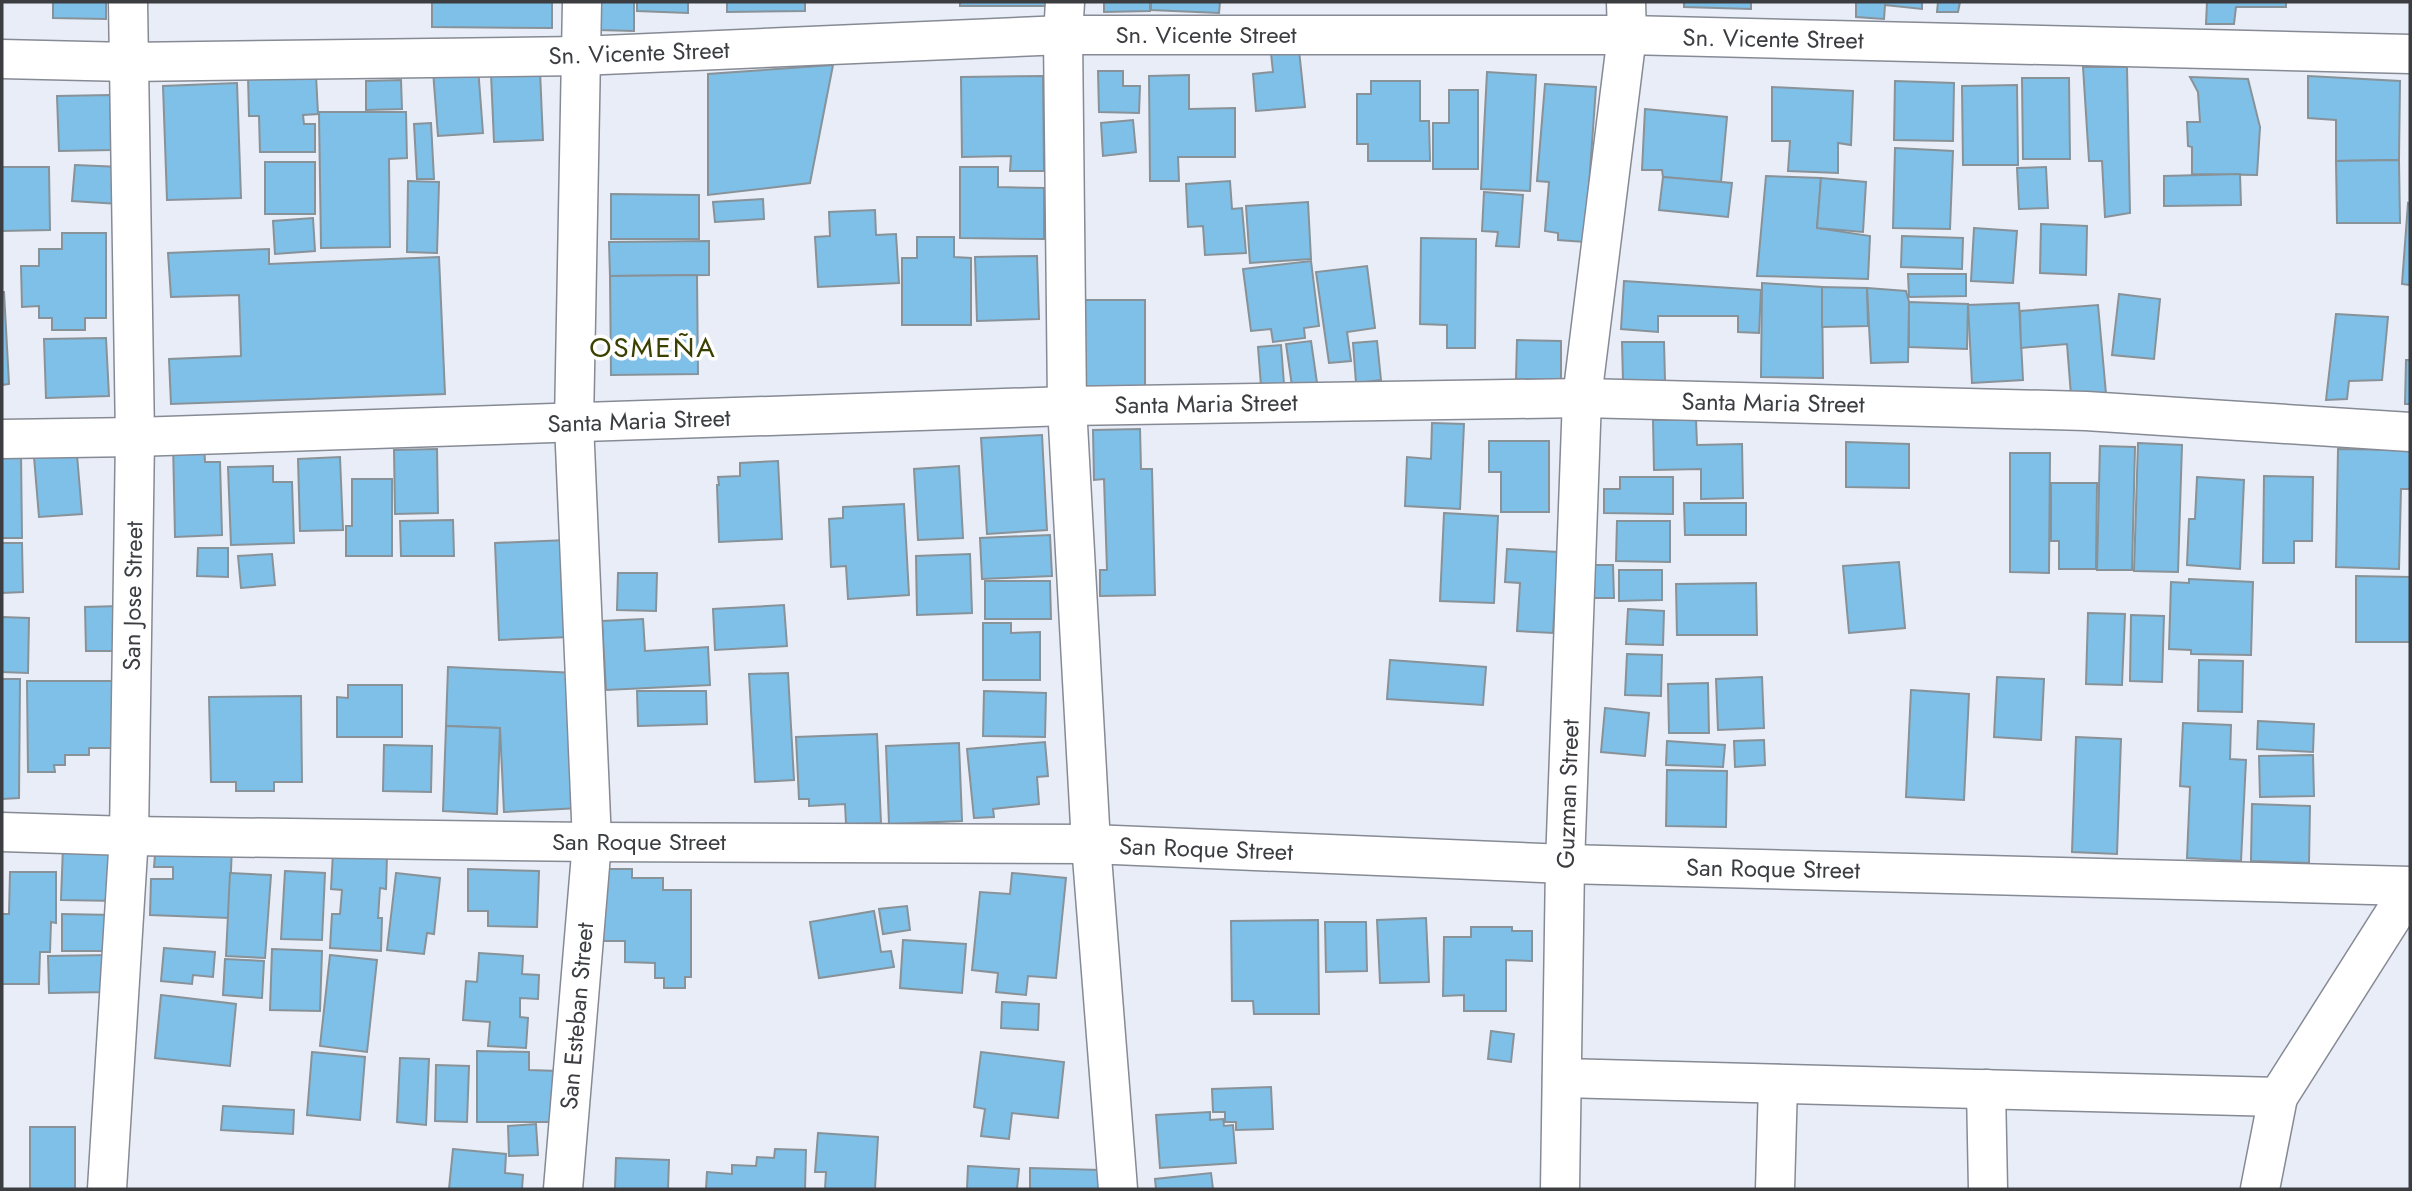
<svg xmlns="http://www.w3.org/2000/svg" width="2412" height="1191" font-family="Jost,sans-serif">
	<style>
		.building { fill: #7fc0e8; stroke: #889299; stroke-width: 2 }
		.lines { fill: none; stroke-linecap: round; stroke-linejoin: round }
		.minor-casing { stroke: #868a94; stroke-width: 41 }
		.minor { stroke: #fff; stroke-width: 38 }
		.labels { text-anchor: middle; stroke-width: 7; stroke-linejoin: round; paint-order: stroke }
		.street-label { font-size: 24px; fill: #3b3d41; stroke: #fff }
		.quarter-label { font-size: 28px; letter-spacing: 2px; fill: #3a4102; stroke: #fff }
	</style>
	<rect width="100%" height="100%" fill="#e8edf7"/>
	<!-- building -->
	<g class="building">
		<polygon points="53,2 106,2 106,19 53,18"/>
		<polygon points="432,2 552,2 552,28 432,27"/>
		<polygon points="597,2 634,2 634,31 598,30"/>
		<polygon points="637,2 688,2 688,13 637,11"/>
		<polygon points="727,2 805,2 805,11 727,12"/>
		<rect x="960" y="2" width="87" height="4"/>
		<polygon points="1104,2 1150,2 1150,11 1104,12"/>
		<polygon points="1151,2 1220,2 1219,13 1151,10"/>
		<polygon points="1684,2 1751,2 1751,9 1684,7"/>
		<polygon points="1856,2 1922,2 1922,9 1885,5 1884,19 1856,17"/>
		<polygon points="1938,2 1960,2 1958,12 1937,12"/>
		<polygon points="2207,2 2286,2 2286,7 2236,7 2234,24 2206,24"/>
		<polygon points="1299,50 1305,107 1256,111 1253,74 1273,72 1271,53"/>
		<polygon points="833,65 810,183 708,195 708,74"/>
		<polygon points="478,67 483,133 438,136 433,71"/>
		<polygon points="2083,67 2127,67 2130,213 2105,217 2102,161 2089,161"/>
		<polygon points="540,71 543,140 494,142 491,74"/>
		<polygon points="1098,71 1123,71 1123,86 1140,86 1139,113 1099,112"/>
		<polygon points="1487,72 1536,75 1530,191 1481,189"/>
		<polygon points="316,75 318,114 303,115 304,124 315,124 315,152 260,152 259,116 249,116 248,76"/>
		<polygon points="1189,75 1189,109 1235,108 1235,157 1178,157 1179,181 1150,181 1149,76"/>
		<polygon points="1043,76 1044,171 1010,171 1011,156 962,157 961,77"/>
		<polygon points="2308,76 2400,81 2399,160 2336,161 2336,120 2308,118"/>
		<polygon points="2190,77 2248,79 2260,127 2257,175 2192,174 2192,147 2188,146 2187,122 2200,122 2198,92"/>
		<polygon points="2022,78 2069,78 2070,159 2023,159"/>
		<polygon points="401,80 402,109 366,110 366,81"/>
		<polygon points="1371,81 1420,81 1420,121 1429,121 1430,161 1368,161 1368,144 1357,144 1357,94 1371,94"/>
		<polygon points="1895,81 1954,83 1953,141 1894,140"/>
		<polygon points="237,83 241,198 167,200 163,86"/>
		<polygon points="1545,84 1596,87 1585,242 1558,240 1558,233 1545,231 1549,182 1537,181"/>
		<polygon points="2017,85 2018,165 1963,165 1962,86"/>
		<polygon points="1772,87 1853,91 1851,145 1838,143 1838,173 1788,171 1790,141 1772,141"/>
		<polygon points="1449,90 1478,90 1478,169 1433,169 1433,123 1449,123"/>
		<polygon points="110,95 112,150 59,151 57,96"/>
		<polygon points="1645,109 1727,117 1721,182 1663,177 1662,170 1642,170"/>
		<polygon points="319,112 406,112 407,158 389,159 390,247 321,248"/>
		<polygon points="1133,120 1136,152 1103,156 1101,123"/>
		<polygon points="431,123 434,179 417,179 414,124"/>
		<polygon points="1895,148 1953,151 1950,229 1893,228"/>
		<polygon points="2399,160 2400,223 2337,223 2336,161"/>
		<rect x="265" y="162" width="50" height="52"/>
		<polygon points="75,165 121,167 119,204 72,201"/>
		<polygon points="2,167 49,167 50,230 2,231"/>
		<polygon points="960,167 998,167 998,187 1044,188 1044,239 960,238"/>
		<polygon points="2046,167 2048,208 2019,209 2017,168"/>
		<polygon points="2240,174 2241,205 2164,206 2164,176"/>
		<polygon points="1766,176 1821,178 1817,228 1870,236 1868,279 1757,276"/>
		<polygon points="1663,177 1732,183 1728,217 1659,210"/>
		<polygon points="1821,178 1866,182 1863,232 1817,228"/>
		<polygon points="408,181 439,182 437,253 407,252"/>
		<polygon points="1230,181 1232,209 1242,208 1246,253 1205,255 1203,226 1188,227 1186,184"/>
		<polygon points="1484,192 1523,195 1519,247 1496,246 1498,232 1482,231"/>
		<polygon points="611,194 699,195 699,239 611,239"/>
		<polygon points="763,199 764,219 715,222 713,202"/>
		<polygon points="1308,202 1311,259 1250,263 1246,206"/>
		<polygon points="2408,203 2410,204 2410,285 2402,284"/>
		<polygon points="875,210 876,235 896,234 899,283 818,287 815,237 830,236 829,212"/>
		<polygon points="313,218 315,251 275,254 273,221"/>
		<polygon points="2041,224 2087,226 2086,275 2040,273"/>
		<polygon points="1974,228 2017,231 2013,283 1971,281"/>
		<polygon points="62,233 106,233 106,318 85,318 85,330 52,330 52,318 39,318 39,306 22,307 21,266 39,266 39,249 62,249"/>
		<polygon points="1902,236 1963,238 1962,269 1901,267"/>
		<polygon points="917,237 954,237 954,257 971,258 971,325 902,325 902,258 917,258"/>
		<polygon points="1421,238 1476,239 1475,348 1447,348 1447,325 1420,324"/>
		<polygon points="709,241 709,275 610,276 609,242"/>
		<polygon points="269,249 269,264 439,257 445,394 171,404 169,359 241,356 239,295 171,297 168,253"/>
		<polygon points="1037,256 1039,319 977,321 975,257"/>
		<polygon points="1311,261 1319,326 1304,328 1305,338 1273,342 1271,329 1251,331 1243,269"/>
		<polygon points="1367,266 1375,328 1347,332 1351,361 1329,363 1316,272"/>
		<polygon points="1908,274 1966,274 1966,296 1909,297"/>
		<polygon points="697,275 698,374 611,375 610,276"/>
		<polygon points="1624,281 1761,290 1759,333 1738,332 1738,316 1658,316 1658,332 1621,329"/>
		<polygon points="1762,283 1822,287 1823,378 1761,377"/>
		<polygon points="1822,287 1867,288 1868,326 1822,327"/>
		<polygon points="1867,288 1906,291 1909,302 1908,362 1871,363"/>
		<polygon points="2,292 4,292 9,384 2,385"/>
		<polygon points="2119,294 2160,299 2154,359 2112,355"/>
		<polygon points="1081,300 1145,300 1145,387 1082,387"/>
		<polygon points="1909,302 1968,304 1967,349 1909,347"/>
		<polygon points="2019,303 2023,380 1972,383 1968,305"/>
		<polygon points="2098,305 2106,394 2071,395 2067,344 2021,348 2020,311"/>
		<polygon points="2336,314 2388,317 2382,380 2349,381 2347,399 2326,400"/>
		<polygon points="106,338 109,396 46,398 44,339"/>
		<polygon points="1517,340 1561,341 1561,380 1516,379"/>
		<polygon points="1311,341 1318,390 1293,393 1286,344"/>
		<polygon points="1377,341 1381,380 1356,383 1353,343"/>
		<polygon points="1622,342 1664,342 1665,381 1623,381"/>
		<polygon points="1281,345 1284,384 1261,386 1258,347"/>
		<polygon points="2406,360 2410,360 2410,404 2405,404"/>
		<polygon points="1696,419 1697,445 1742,444 1743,498 1701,499 1701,469 1654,470 1653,420"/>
		<polygon points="1432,423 1464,424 1460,509 1405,506 1407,457 1431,459"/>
		<polygon points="1140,429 1141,469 1152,469 1155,595 1100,596 1100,570 1107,570 1104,479 1094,480 1093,430"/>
		<polygon points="1042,435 1047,530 987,534 981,438"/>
		<polygon points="1489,441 1549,441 1549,512 1501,512 1501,472 1489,472"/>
		<polygon points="204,442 205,462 220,462 222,535 175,537 173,443"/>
		<polygon points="1846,442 1909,444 1909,488 1846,487"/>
		<polygon points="2138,443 2182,445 2178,572 2134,571"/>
		<polygon points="2100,446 2135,447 2132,570 2097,570"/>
		<polygon points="437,449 438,513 395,514 394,450"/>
		<polygon points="2338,449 2410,450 2410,489 2401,489 2399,569 2336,567"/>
		<polygon points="2010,453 2050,453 2049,573 2010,572"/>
		<polygon points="2,454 21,454 22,538 2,538"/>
		<polygon points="77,455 82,514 39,517 34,457"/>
		<polygon points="340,457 343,530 300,531 298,459"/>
		<polygon points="778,461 782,539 719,542 717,485 719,485 718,477 740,476 740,463"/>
		<polygon points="273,466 273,482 292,482 294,543 231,545 228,467"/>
		<polygon points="959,466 963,538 918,540 914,469"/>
		<polygon points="2264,476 2313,477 2312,541 2294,541 2294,563 2263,563"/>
		<polygon points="1620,477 1673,477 1673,514 1604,513 1604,489 1620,489"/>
		<polygon points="2197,477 2244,480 2240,569 2187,565 2189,519 2195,519"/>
		<polygon points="352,479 392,479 392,556 346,556 346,526 352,526"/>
		<polygon points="2051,483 2097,483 2096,569 2059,569 2059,541 2051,541"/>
		<polygon points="1684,503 1746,503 1746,535 1685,535"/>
		<polygon points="904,504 909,595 848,599 846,566 831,567 829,519 843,518 843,507"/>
		<polygon points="1444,513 1498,516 1494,603 1440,601"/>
		<polygon points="453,520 454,556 401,556 400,521"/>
		<polygon points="1617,521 1670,521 1670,562 1616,561"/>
		<polygon points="1050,535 1052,576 982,579 980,538"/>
		<polygon points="567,540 570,637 499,640 495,543"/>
		<polygon points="2,543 22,543 23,592 2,593"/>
		<polygon points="198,548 228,548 228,577 197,576"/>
		<polygon points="1507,549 1558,552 1553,633 1517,631 1520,583 1505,582"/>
		<polygon points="272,554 275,585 241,588 238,556"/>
		<polygon points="970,554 972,613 917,615 916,556"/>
		<polygon points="1899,562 1905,628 1849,633 1843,566"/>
		<polygon points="1592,565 1613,565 1614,598 1593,598"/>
		<polygon points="1619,570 1662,570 1662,600 1619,601"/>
		<polygon points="618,573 657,573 656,611 617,610"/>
		<polygon points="2356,576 2410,577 2410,642 2356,642"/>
		<polygon points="2189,579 2253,582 2251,655 2191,654 2191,650 2169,649 2171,582 2189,583"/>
		<polygon points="985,581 1050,581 1051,619 985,619"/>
		<polygon points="1756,583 1757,635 1677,635 1676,584"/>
		<polygon points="784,605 787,646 715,650 713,609"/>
		<polygon points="119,606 119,651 86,651 85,607"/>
		<polygon points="1628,609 1664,611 1663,645 1626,644"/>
		<polygon points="2088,613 2125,614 2122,685 2086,684"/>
		<polygon points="2131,615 2164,616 2162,682 2130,681"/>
		<polygon points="2,617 29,618 28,673 2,672"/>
		<polygon points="643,619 645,651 708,647 710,685 606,690 602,621"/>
		<polygon points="983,623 1011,623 1011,633 1040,632 1040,680 983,680"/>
		<polygon points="1627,654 1662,655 1661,696 1625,695"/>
		<polygon points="1390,660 1486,667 1483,705 1387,699"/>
		<polygon points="2199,660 2243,661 2242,712 2198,711"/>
		<polygon points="448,667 576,673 580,808 504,812 500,728 446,726"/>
		<polygon points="788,673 794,780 755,782 749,674"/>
		<polygon points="1762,677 1764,728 1718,730 1716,679"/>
		<polygon points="1997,677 2044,679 2041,740 1994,737"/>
		<polygon points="2,679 20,679 19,798 2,799"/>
		<polygon points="27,681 114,681 115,748 89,748 89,755 65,755 65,765 54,765 55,772 28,772"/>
		<polygon points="1708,683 1709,733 1669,733 1668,684"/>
		<polygon points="348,685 402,685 402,737 337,737 337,697 348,698"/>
		<polygon points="1911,690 1969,694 1964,800 1906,797"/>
		<polygon points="637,691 706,691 707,724 638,726"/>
		<polygon points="984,691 1046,693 1045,737 983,736"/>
		<polygon points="301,696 302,782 274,782 274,791 236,791 236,782 211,782 209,697"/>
		<polygon points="1605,708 1649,713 1645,756 1601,752"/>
		<polygon points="2258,721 2314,724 2313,752 2257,749"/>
		<polygon points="2183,723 2231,725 2230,759 2246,760 2241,861 2187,858 2190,787 2180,786"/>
		<polygon points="446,726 500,728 497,814 443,811"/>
		<polygon points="877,734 881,823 846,824 845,804 809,806 809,799 799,799 796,737"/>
		<polygon points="2076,737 2121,739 2117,854 2072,852"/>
		<polygon points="1764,740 1765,765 1735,767 1734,741"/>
		<polygon points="1667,741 1725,745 1723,767 1666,765"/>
		<polygon points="1045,742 1048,776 1037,777 1039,804 993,809 994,817 974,818 967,749"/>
		<polygon points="959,743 962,821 889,824 886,746"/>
		<polygon points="384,745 432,746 431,792 383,791"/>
		<polygon points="2313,755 2314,796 2260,797 2259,756"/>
		<polygon points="1667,770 1727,771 1726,827 1666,826"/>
		<polygon points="2252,804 2310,806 2309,863 2251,861"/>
		<polygon points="156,843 232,846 229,918 150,915 151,879 173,879 173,867 154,867"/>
		<polygon points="63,846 119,848 118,901 61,900"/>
		<polygon points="333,852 387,855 386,889 380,888 378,918 382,918 381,951 330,948 332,914 340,914 342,890 331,889"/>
		<polygon points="468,869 539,871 537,927 488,926 488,911 468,911"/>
		<polygon points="598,869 632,869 632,878 663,878 663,890 691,890 691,977 685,977 685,988 664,988 664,978 655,978 655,963 625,962 625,941 599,941"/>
		<polygon points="285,871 325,873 322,940 281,939"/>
		<polygon points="10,872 56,872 56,923 51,922 50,952 40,952 39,984 2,984 2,914 9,914"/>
		<polygon points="230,873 271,875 265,958 226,956"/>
		<polygon points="396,873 440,878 434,934 427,933 424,954 387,950"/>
		<polygon points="1012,873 1066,878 1056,978 1028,976 1026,995 996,992 998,973 972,970 980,892 1010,894"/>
		<polygon points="907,906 910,930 883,934 879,909"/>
		<polygon points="874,911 881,952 891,951 894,967 819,978 810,922"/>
		<polygon points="62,914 113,915 113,951 62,951"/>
		<polygon points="1426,918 1429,982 1380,983 1377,920"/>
		<polygon points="1318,920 1319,1014 1254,1014 1253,1001 1232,1001 1231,921"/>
		<polygon points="1325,922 1366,922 1367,971 1326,972"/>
		<polygon points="1471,927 1512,927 1512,931 1532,931 1532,961 1506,960 1506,1011 1464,1011 1464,995 1443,996 1444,937 1471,937"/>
		<polygon points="903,940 966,944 962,993 900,988"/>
		<polygon points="164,948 215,952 213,977 193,975 192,984 161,981"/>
		<polygon points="272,949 322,951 320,1011 270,1010"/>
		<polygon points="479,953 523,956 522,974 539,975 538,999 520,998 520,1017 528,1018 526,1048 488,1046 490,1022 463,1020 466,981 477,982"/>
		<polygon points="110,955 111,992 49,993 48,956"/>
		<polygon points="330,955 377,960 367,1052 320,1046"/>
		<polygon points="225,959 264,961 262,998 223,995"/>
		<polygon points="161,995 236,1004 230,1066 155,1058"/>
		<polygon points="1002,1002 1039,1004 1038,1030 1001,1028"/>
		<polygon points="1491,1031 1514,1034 1511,1062 1488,1059"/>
		<polygon points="477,1051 529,1052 529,1070 558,1071 558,1122 477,1122"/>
		<polygon points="312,1052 365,1057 360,1120 307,1115"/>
		<polygon points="981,1052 1064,1062 1058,1118 1012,1113 1009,1139 981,1136 985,1109 974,1107"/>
		<polygon points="400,1058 429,1059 426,1125 397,1122"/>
		<polygon points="436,1065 469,1066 467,1122 435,1121"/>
		<polygon points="1271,1087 1273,1129 1236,1130 1236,1122 1225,1122 1225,1112 1213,1112 1212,1089"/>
		<polygon points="223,1106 294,1110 293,1134 221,1130"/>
		<polygon points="1210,1112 1210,1120 1223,1119 1224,1126 1233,1125 1236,1163 1160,1168 1156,1115"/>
		<polygon points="536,1124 538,1155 509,1156 508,1126"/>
		<rect x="30" y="1127" width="45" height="62"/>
		<polygon points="818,1133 878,1137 875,1189 825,1189 826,1172 815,1172"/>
		<polygon points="453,1149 506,1154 505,1173 523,1175 522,1189 449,1189"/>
		<polygon points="775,1149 806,1150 805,1189 706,1189 707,1172 732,1174 732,1165 756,1166 757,1157 774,1158"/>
		<polygon points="616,1158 669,1160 668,1189 615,1189"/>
		<polygon points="968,1166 1019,1169 1017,1189 967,1189"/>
		<polygon points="1030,1168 1100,1170 1099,1189 1030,1189"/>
		<polygon points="1211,1173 1213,1189 1156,1189 1155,1179"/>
	</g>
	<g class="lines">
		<defs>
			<g id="minor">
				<polyline points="1065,2 1063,35 1067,406 1091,844 1118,1189"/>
				<polyline points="2,59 128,62 580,56 1063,35 1627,35 2410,54"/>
				<polyline points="2,439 135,437 1067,406 1582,398 2086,411 2410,432"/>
				<polyline points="2,832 129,836 592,842 1091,844 1565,864 2410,886"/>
				<polyline points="1562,1078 2278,1097"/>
				<polyline points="1986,1089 1988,1189"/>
				<polyline points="107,1189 129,836 135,437 128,2"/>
				<polyline points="563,1189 592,842 574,423 582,2"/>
				<polyline points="1560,1189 1565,864 1582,398 1627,35 1626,2"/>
				<polyline points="1775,1189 1778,1084"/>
				<polyline points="2260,1189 2278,1097 2410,889"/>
			</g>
		</defs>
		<!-- minor casing -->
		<use href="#minor" class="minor-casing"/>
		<!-- minor -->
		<use href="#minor" class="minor"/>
	</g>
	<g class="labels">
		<!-- street labels -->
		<g class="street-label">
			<text x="1206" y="43">Sn. Vicente Street</text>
			<text transform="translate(1773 39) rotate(1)" y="8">Sn. Vicente Street</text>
			<text transform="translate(639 53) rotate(-2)" y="8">Sn. Vicente Street</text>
			<text transform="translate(1773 403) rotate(1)" y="8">Santa Maria Street</text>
			<text transform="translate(1206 404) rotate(-1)" y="8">Santa Maria Street</text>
			<text transform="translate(639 421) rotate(-2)" y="8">Santa Maria Street</text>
			<text transform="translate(133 596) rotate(-89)" y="8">San Jose Street</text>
			<text transform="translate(1568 794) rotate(-88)" y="8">Guzman Street</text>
			<text x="639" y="850">San Roque Street</text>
			<text transform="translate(1206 849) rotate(2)" y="8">San Roque Street</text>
			<text transform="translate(1773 869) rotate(1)" y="8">San Roque Street</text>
			<text transform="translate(577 1016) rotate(-85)" y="8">San Esteban Street</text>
		</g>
		<!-- quarter labels -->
		<g class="quarter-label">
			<text x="653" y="357">OSMEÑA</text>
		</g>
	</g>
	<!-- border -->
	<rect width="2412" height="1191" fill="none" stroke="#3b3d41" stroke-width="7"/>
</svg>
